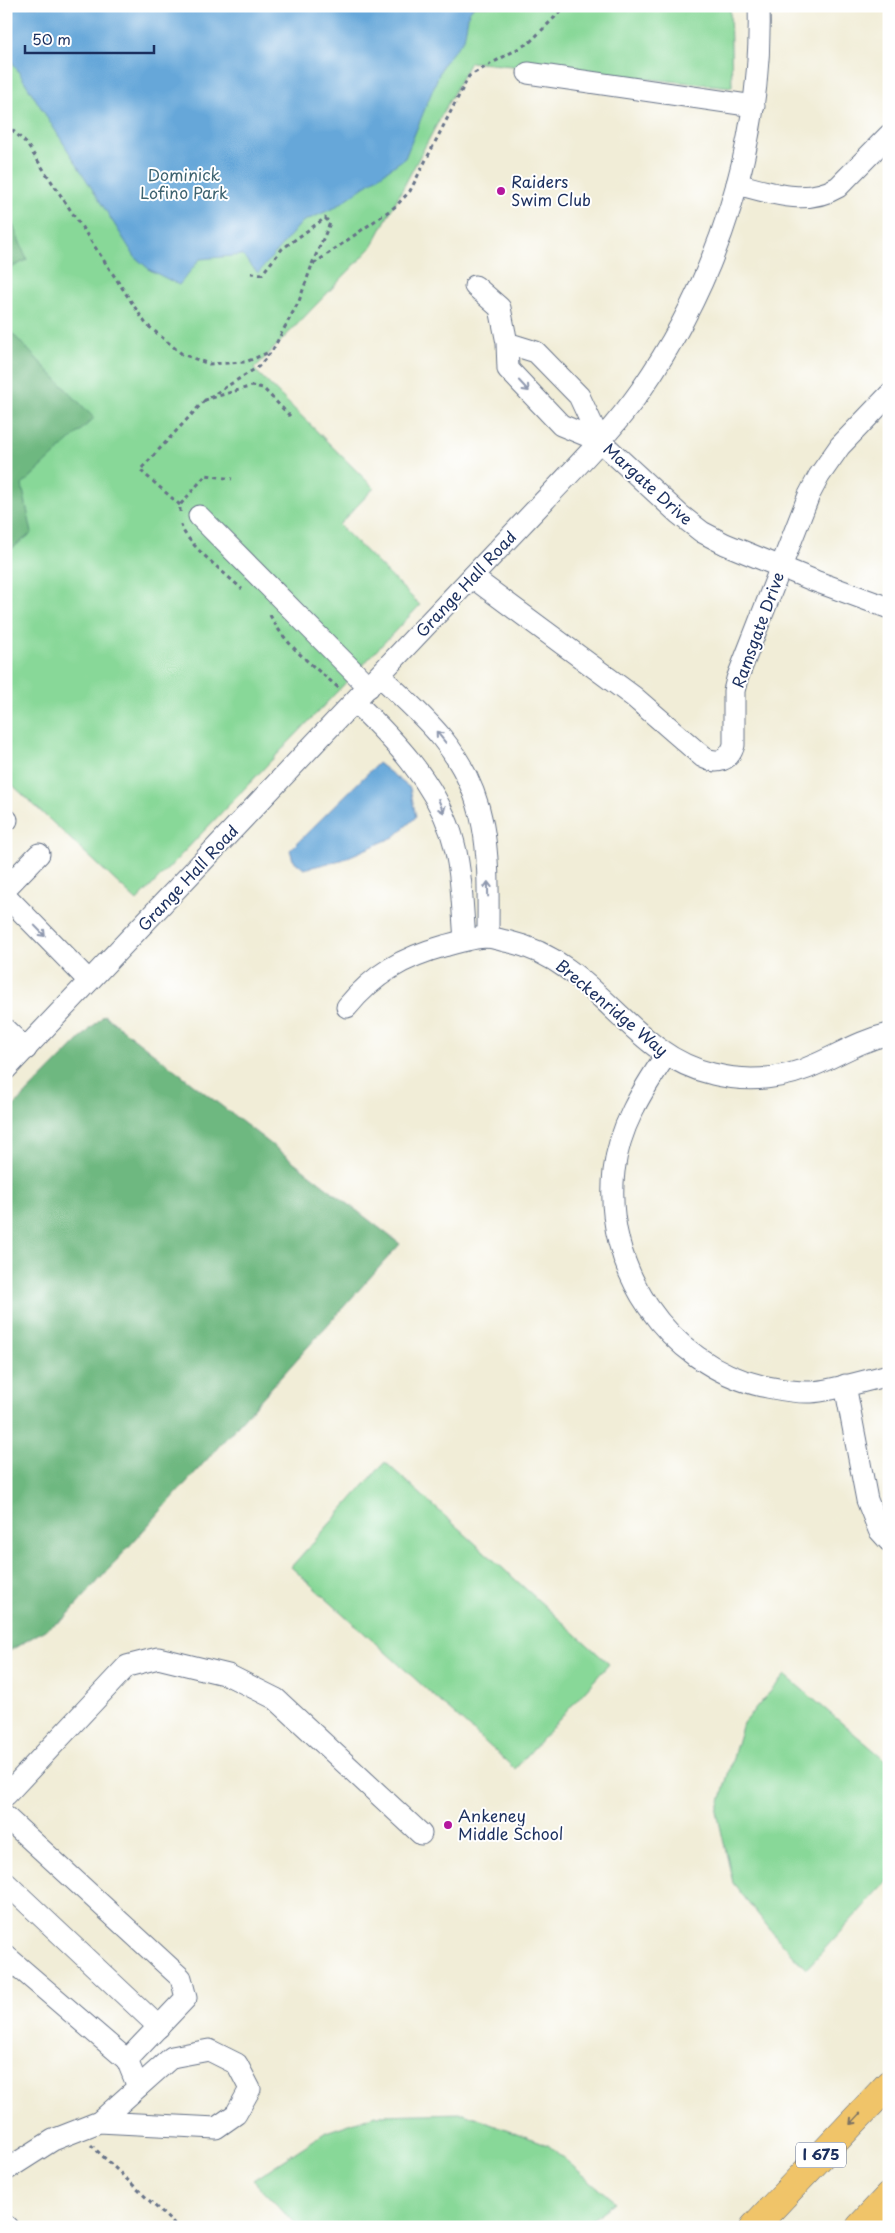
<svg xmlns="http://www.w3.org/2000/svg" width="895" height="2233" font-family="'Playpen Sans',sans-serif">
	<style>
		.green { fill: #88d898; stroke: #52847b }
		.forest { fill: #6eb880; stroke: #44746f }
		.water { fill: #66a7d9; stroke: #406b9c }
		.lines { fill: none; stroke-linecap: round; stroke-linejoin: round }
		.minor-casing { stroke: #667288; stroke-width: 23 }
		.highway-casing { stroke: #667288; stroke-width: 29 }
		.path { stroke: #667288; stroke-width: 3; stroke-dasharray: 4 4; stroke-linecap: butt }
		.minor { stroke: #fff; stroke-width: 21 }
		.highway { stroke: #f0c469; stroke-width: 28 }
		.oneway { stroke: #8d97ae }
		.oneway2 { stroke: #7b7263 }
		.poi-dot { fill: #b5179e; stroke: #fff; stroke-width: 2 }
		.labels { text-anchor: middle; stroke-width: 4; stroke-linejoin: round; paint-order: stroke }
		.shield { fill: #fff; stroke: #5f6d8e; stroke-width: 1 }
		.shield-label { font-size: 15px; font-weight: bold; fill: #1b2f5e }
		.park-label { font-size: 16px; fill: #3c626f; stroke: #fff }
		.poi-label { font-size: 16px; fill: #1b2f5e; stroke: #fff; text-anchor: start }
		.street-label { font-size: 16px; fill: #1b2f5e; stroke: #fff }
	</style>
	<rect width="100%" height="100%" fill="#fff"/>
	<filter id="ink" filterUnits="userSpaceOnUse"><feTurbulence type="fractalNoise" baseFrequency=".02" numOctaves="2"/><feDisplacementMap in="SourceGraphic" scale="10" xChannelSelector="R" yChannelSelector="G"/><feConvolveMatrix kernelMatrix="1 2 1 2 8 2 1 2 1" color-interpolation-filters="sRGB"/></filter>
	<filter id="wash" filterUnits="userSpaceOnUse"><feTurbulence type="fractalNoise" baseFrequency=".0096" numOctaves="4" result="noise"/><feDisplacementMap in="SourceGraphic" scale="20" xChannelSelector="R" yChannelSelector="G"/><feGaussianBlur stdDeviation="1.12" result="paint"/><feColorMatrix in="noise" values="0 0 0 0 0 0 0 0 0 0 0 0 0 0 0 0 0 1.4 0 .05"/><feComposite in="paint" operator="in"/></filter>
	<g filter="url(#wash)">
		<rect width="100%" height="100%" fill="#f1edd7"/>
		<!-- green -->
		<g class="green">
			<polygon points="6,6 730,6 732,87 470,62 371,248 254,369 374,488 339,525 420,605 137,901 6,779"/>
			<polygon points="385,1462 609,1664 515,1769 291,1567"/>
			<polygon points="785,1675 889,1763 889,1879 806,1969 780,1942 733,1883 717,1812 743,1723"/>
			<polygon points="464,2113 548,2145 615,2202 582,2227 298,2227 253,2180 326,2132 376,2115"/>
		</g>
		<!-- forest -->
		<g class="forest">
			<polygon points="6,208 27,260 6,270"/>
			<polygon points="6,327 94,418 22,485 32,533 6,553"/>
			<polygon points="104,1015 400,1244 65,1618 6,1653 6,1114"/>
		</g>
		<!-- water -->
		<g class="water">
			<polygon points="6,6 474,6 469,12 464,39 443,64 405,158 334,208 302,222 258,273 242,255 200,259 179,285 150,270 135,257 6,52"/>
			<polygon points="378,763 410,788 416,817 394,837 341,860 304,869 293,860 290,850"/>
		</g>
	</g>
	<g filter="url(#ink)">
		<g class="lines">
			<defs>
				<g id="minor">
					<polyline points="528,73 754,106"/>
					<path d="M737,184c34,9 69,22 101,3l51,-52"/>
					<polyline points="475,286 500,308 507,343 508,369 561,425 600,441 579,396 536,352 507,343"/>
					<polyline points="600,441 679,514 702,532 725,544 815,581 889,608"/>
					<polyline points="199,516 369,687"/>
					<path d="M472,577l162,120 69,60c14,8 26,4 31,-12v-54l3,-12 72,-184 10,-19 21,-30 49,-51"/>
					<path d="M380,676c21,20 44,40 62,62 51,63 46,124 46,199"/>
					<path d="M355,702c39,38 78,78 96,131 11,34 11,72 14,107"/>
					<polyline points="6,820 7,820"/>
					<polyline points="6,888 39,854"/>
					<polyline points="6,896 89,981"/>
					<path d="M347,1007c27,-33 57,-50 97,-61 14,-4 30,-9 44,-9 8,1 15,4 22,5 87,20 120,114 203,132 36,9 73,5 106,-11 24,-11 44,-23 70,-29"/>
					<polyline points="6,1030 26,1049"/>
					<path d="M666,1055c-24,36 -47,72 -52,116 -11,97 53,193 148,215 16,3 33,7 49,6 22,-1 55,-12 78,-17"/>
					<path d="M6,1069l538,-568c34,-36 69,-71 97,-111 77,-111 122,-249 118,-384"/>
					<polyline points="845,1385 867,1500 879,1530 889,1541"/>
					<polyline points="6,1795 127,1666 158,1658 228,1675 276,1699 421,1834"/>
					<polyline points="6,1817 181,1978 186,1998 127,2060 138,2087"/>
					<polyline points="6,1883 159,2027"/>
					<polyline points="6,1956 127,2060"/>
					<polyline points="6,2170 53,2140 99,2122 172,2057 209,2050 237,2064 250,2089 236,2114 216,2128 99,2122"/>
					<polyline points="6,2226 7,2227"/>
				</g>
				<g id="highway">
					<polyline points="754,2227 889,2084"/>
					<polyline points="860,2227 889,2196"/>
				</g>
			</defs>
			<!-- minor casing -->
			<use href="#minor" class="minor-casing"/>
			<!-- highway casing -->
			<use href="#highway" class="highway-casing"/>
			<!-- path -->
			<g class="path">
				<polyline points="6,124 26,143 146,324 182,354 209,364 246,362 269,352"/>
				<polyline points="251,273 262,274 282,249 325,218 330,223 312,264"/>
				<polyline points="290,416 263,388 252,386 205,400 258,367 272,351 299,301 312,265 396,206 410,191 469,76 530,42 566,6"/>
				<polyline points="180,505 140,470 205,400"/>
				<polyline points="180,512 180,505 206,475 232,479"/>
				<path d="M181,524c1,16 47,52 61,65"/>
				<path d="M270,615c16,32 45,52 71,75"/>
				<polyline points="91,2145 177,2227"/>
			</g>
			<!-- minor -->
			<use href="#minor" class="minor"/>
			<!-- highway -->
			<use href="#highway" class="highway"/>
		</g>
		<!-- one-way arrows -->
		<defs><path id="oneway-shaft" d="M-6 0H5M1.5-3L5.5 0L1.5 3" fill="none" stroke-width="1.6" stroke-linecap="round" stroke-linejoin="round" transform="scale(1.25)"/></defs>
		<g class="oneway">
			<use href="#oneway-shaft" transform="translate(524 386) rotate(47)"/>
			<use href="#oneway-shaft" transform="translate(441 737) rotate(-129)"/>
			<use href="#oneway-shaft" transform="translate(441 806) rotate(68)"/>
			<use href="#oneway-shaft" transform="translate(488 889) rotate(-91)"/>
			<use href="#oneway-shaft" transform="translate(40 931) rotate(46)"/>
		</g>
		<use class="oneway2" href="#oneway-shaft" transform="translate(855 2119) rotate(133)"/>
	</g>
	<!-- markers -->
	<g class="poi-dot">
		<circle cx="501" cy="191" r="5"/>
		<circle cx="448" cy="1825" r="5"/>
	</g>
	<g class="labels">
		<!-- shield labels -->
		<rect class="shield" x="796" y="2142.5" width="50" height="25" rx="4"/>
		<g class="shield-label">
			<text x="821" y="2160">I 675</text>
		</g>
		<!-- park labels -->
		<g class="park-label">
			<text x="184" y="181">Dominick<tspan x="184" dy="18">Lofino Park</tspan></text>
		</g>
		<!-- poi labels -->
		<g class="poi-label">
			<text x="511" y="188">Raiders<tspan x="511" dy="18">Swim Club</tspan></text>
			<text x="458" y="1822">Ankeney<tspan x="458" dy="18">Middle School</tspan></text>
		</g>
		<!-- street labels -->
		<g class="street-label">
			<text transform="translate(648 484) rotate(42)" y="6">Margate Drive</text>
			<text transform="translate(466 584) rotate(-47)" y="6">Grange Hall Road</text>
			<text transform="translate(758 630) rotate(-70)" y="6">Ramsgate Drive</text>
			<text transform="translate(188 878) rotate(-47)" y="6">Grange Hall Road</text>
			<text transform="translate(612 1008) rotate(40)" y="6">Breckenridge Way</text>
		</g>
	</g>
	<!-- margin -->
	<rect width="895" height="2233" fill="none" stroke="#fff" stroke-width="25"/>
	<!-- scale -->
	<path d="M25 45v8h129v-8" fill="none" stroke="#1b2f5e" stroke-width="2.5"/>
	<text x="32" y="45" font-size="15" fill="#1b2f5e" stroke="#ffffff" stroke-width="4" paint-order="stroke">50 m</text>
</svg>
